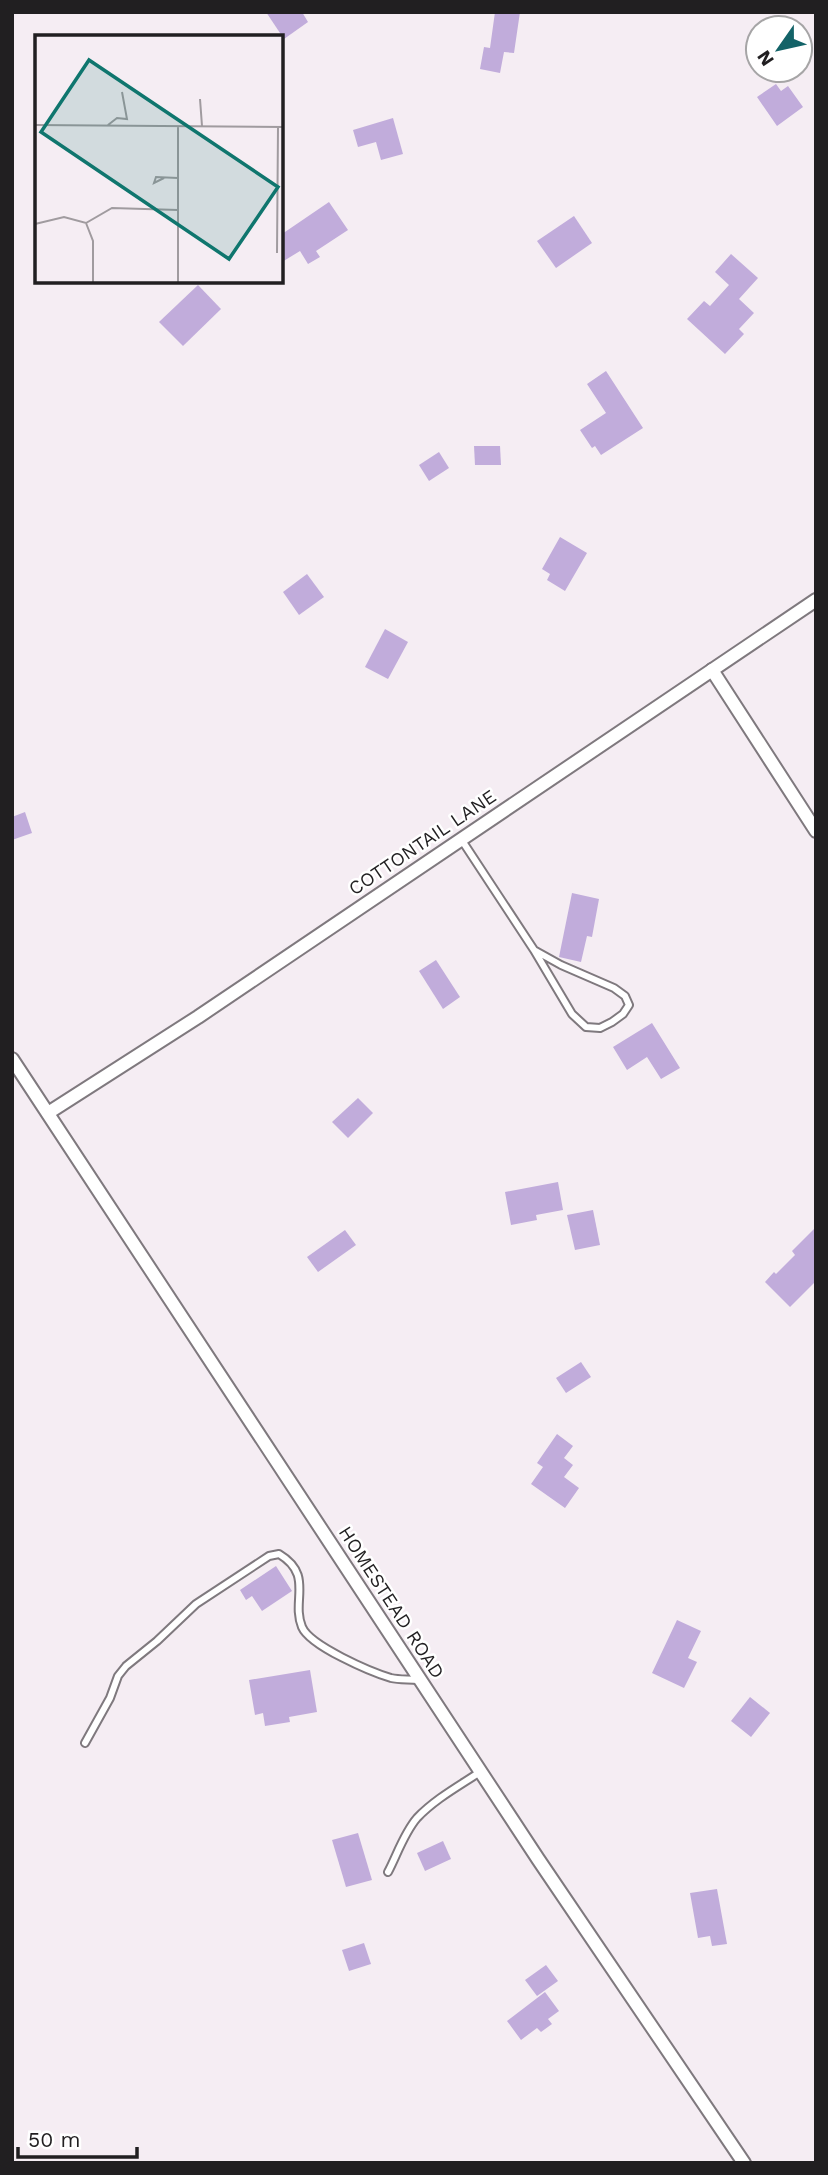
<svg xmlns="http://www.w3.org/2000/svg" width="828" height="2175" font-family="'Work Sans',sans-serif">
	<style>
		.building { fill: #c1acdb }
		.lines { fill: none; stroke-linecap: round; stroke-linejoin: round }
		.service-casing { stroke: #7f797e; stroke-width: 10 }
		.minor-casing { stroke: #7f797e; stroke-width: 16 }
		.service { stroke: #fff; stroke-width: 6 }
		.minor { stroke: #fff; stroke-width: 12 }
		.labels { text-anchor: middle; stroke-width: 5; stroke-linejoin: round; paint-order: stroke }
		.street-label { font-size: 19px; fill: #211f21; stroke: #fff }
		.inset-road { fill: none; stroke: #a09b9f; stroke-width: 2 }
		.view { fill: #0f766e; fill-opacity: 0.15; stroke: #0f766e; stroke-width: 3.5 }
		.inset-edge { fill: none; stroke: #211f21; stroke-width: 3.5 }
	</style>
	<rect width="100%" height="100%" fill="#f5edf3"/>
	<!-- building -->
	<g class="building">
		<polygon points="266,12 302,12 308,22 284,39"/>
		<polygon points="495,12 520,12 514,53 504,52 500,73 480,69 484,47 490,48"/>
		<polygon points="776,84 781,91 788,86 803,107 777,126 757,97"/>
		<polygon points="393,118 403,154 381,160 376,142 358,147 353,130"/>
		<polygon points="329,202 348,230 316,251 320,257 308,264 300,251 282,262 282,234"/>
		<polygon points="574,216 592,243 556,268 537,241"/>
		<polygon points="731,254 758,278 739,299 754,313 739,329 744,334 725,354 687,319 704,301 710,306 729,285 715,272"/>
		<polygon points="198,285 221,309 183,346 159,322"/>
		<polygon points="606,371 643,428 601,455 595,446 592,448 580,430 606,413 587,384"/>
		<polygon points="474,446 500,446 501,465 475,465"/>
		<polygon points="439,452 449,468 429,481 419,465"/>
		<polygon points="560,537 587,553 565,591 547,580 550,574 542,569"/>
		<polygon points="307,574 324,597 299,615 283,592"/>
		<polygon points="385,629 408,642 388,679 365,667"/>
		<polygon points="25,812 32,833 12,840 12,817"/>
		<polygon points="572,893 599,899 592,937 587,936 581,962 559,957"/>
		<polygon points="436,960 460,997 443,1009 419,971"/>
		<polygon points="652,1023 680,1068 661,1079 647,1057 627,1070 613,1047"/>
		<polygon points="358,1098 373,1113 348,1138 332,1122"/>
		<polygon points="558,1182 563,1210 536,1215 537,1220 511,1225 505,1192"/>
		<polygon points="593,1210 600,1245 575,1250 567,1215"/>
		<polygon points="816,1227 816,1281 790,1307 765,1282 774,1272 776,1274 795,1255 792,1251"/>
		<polygon points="345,1230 356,1245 318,1272 307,1257"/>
		<polygon points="581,1362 591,1377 566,1393 556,1378"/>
		<polygon points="557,1434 573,1446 564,1458 573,1465 564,1477 579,1488 565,1508 531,1484 543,1467 537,1463"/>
		<polygon points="276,1566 292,1591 262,1611 252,1596 246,1600 240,1590"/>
		<polygon points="677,1620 701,1631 688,1658 697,1662 684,1688 652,1673"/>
		<polygon points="310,1670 317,1712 289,1717 290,1722 265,1726 263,1713 255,1715 249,1680"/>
		<polygon points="750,1697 770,1713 751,1737 731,1721"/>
		<polygon points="358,1833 372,1880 346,1887 332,1840"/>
		<polygon points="443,1841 451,1859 425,1871 417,1853"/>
		<polygon points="717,1889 727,1944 712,1946 710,1936 698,1938 690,1893"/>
		<polygon points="364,1943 371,1964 349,1971 342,1950"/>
		<polygon points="546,1965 558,1981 537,1996 525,1980"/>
		<polygon points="545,1992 559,2011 548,2019 552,2024 541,2032 537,2028 521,2040 507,2021"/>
	</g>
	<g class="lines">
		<defs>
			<g id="service">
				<polyline points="461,839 534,950 572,1014 586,1027 600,1028 612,1022 623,1014 629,1005 625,996 614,988 561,965 534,950"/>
				<path d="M85,1743l25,-45 8,-22 8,-10 31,-25 39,-37 73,-48 10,-2c35,21 12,46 23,73 8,19 69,45 89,51 8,2 18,1 27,2"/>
				<path d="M388,1872c9,-17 16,-39 29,-54 18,-19 42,-32 63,-46"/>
			</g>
			<g id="minor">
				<polyline points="712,670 816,831"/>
				<polyline points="12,1059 538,1859 744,2163"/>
				<polyline points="48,1113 198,1017 816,600"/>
			</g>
		</defs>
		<!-- service casing -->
		<use href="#service" class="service-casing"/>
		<!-- minor casing -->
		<use href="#minor" class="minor-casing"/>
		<!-- service -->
		<use href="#service" class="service"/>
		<!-- minor -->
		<use href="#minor" class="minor"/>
	</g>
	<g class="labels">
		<!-- street labels -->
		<g class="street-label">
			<text transform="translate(422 842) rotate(-34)" y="7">COTTONTAIL LANE</text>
			<text transform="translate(392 1602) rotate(57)" y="7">HOMESTEAD ROAD</text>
		</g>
	</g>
	<!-- overview -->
	<g transform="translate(35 35)">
		<rect width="248" height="248" fill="#f5edf3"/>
		<path class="inset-road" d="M165,64l2,27M0,90l249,2M73,90l9,-7 10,1 -5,-27M129,143l-10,5 2,-6 22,1M51,188l7,18v42M0,189l29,-7 22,6 26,-15 66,2M242,218l1,-126M143,248v-157"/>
		<path class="view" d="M54,25l189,127 -49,72 -188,-127z"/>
		<rect width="248" height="248" class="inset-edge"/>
	</g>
	<!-- border -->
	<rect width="828" height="2175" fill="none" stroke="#211f21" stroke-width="28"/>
	<!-- north arrow -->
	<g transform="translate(779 49) rotate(236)"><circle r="33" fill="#ffffff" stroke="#a6a5a6" stroke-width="2"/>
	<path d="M0-5L12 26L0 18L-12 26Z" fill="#136368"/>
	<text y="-10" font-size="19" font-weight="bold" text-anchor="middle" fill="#211f21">N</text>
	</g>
	<!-- scale -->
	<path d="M18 2147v10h119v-10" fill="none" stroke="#211f21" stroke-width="3.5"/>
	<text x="28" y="2147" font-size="21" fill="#211f21" stroke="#ffffff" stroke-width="5" paint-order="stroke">50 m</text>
</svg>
